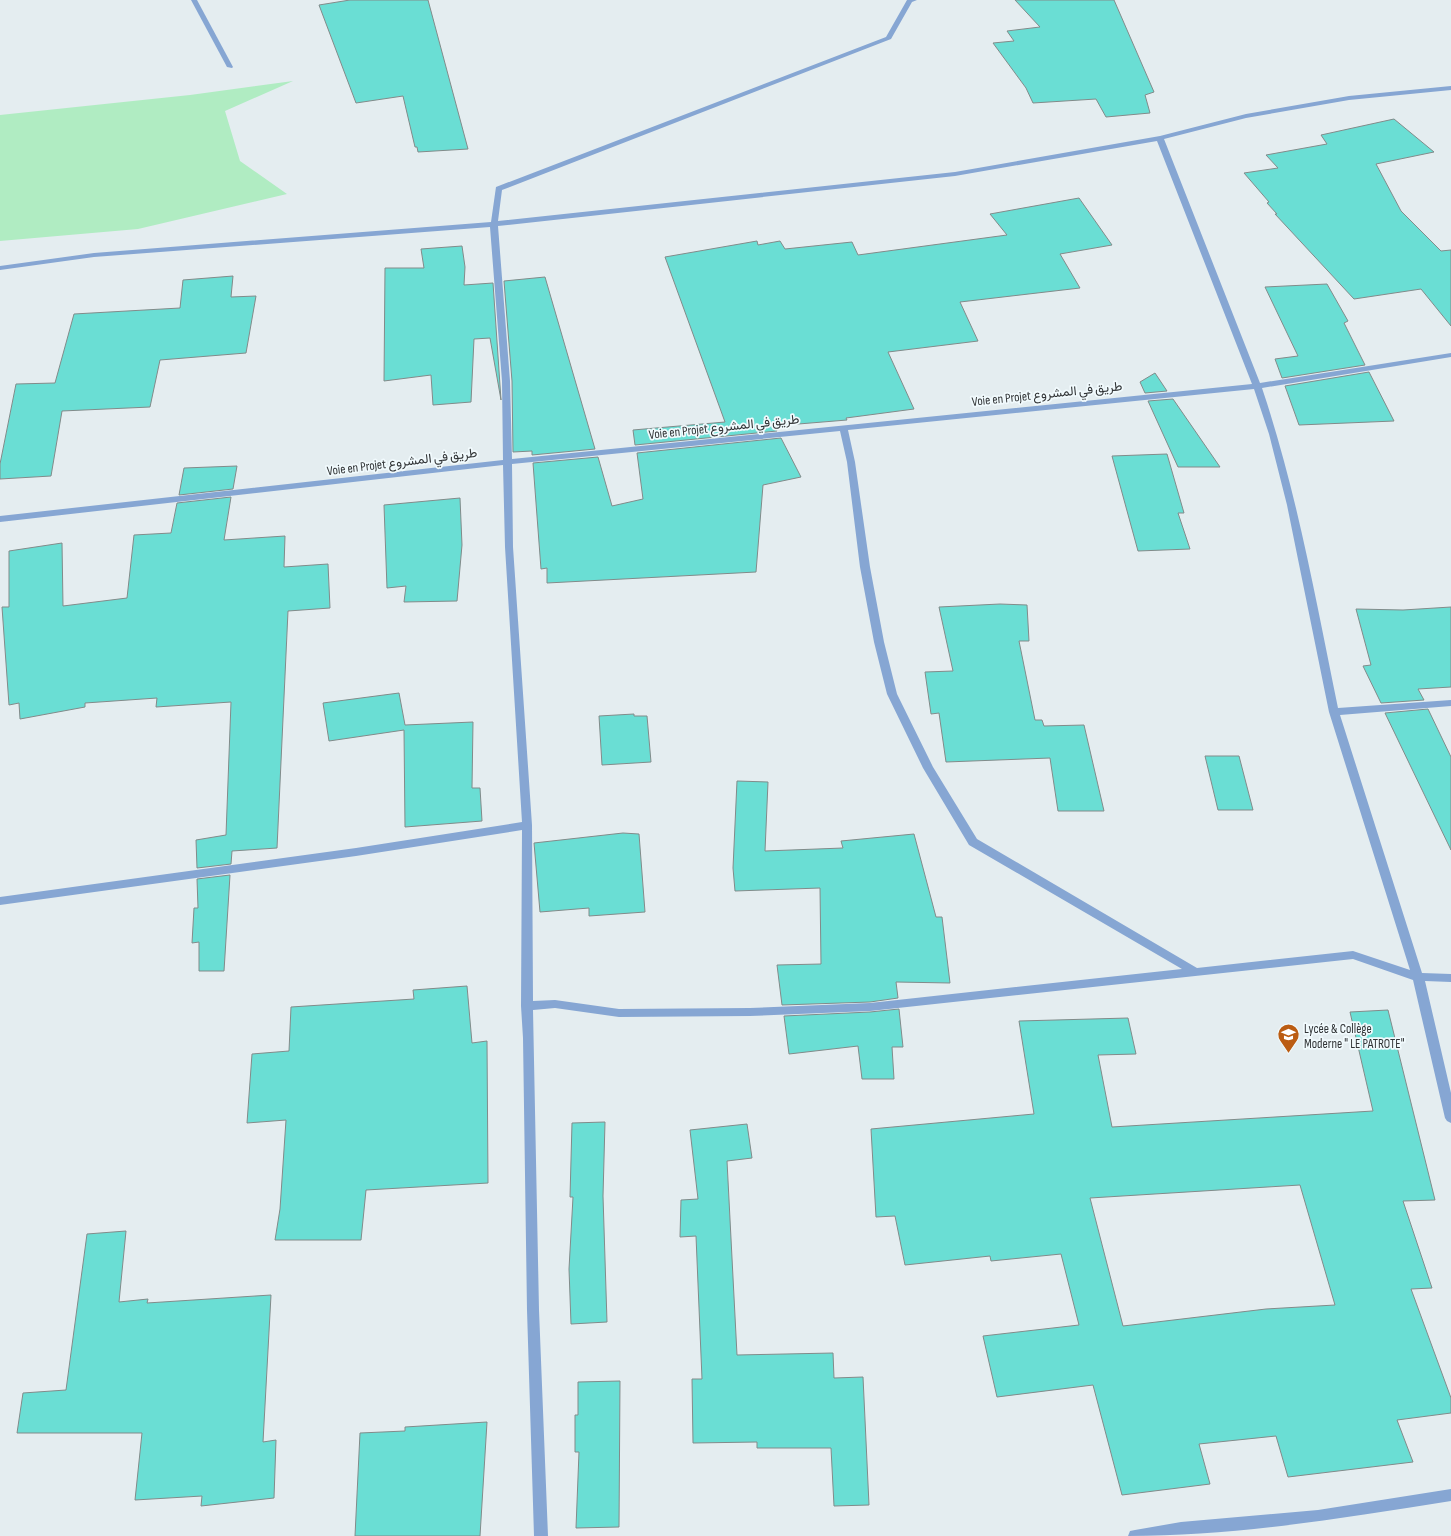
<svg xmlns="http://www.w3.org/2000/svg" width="1451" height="1536" viewBox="0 0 1451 1536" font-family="'Sofia Sans Condensed',Vazirmatn,sans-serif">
<rect width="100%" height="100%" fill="#e4edf0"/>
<path fill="#b0ecc2" d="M293,81L225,111L240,161L287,194L138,229L0,241V115L190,95Z"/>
<g fill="#6aded4" stroke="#828b8a" fill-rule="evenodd">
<path d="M350,0H428L468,149L418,152L417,147H415L403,96L356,103L319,5Z"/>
<path d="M1015,0H1114L1154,92L1145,95L1150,113L1106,117L1096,99L1033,103L1026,88L993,43L1014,41L1007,31L1040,27Z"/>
<path d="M1394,119L1434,152L1376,164L1401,211L1441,251L1451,250V326L1421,289L1354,299L1275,214H1277L1267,203L1269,202L1244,173L1278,168L1266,155L1327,144L1321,135Z"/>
<path d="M1079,198L1112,245L1060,254L1080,288L960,302L978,341L888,352L914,409L846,418L847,420L774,426L777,431L635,445L633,430L725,422L665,257L757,241L758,245L780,241L785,249L852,242L858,255L1007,235L990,214Z"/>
<path d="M462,246L465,267L464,285L493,283L501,400L490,338L474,339L471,402L433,405L431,375L384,381L385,268H424L421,249Z"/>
<path d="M233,276L231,297L256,296L246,353L160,360L150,407L62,411L51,476L0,479V464L16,384L55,383L74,314L180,308L183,280Z"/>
<path d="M545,277L595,449L532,455V451L513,452L512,381L504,281Z"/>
<path d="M1327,284L1348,321L1344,323L1365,365L1282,378L1275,359L1298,356L1265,287Z"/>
<path d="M1369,372L1394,421L1299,425L1285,386Z"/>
<path d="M1155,373L1167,391L1145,393L1140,382Z"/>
<path d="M1173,399L1220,467H1178L1148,401Z"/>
<path d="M781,438L801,477L763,485L756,572L547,583V568L541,569L533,463L598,457L612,506L643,499L637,453Z"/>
<path d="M1167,454L1184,513H1178L1190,549L1138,551L1112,456Z"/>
<path d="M237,466L233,489L179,495L184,468Z"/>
<path d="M231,497L224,540L285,536L284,567L328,564L330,608L288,611L277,848L232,851L231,864L197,868L196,840L226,835L231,702L156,707L157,698L85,703V707L20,719L19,703L9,705L2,607H9V551L62,543L63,606L127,598L134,535L171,533L177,503Z"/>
<path d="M460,498L462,545L457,601L404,602L406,586L387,588L384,505Z"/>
<path d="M1000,604L1027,605L1029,641H1019L1035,720H1042L1044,726L1084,725L1104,811H1058L1050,758L946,762L939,713L931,714L925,672L953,671L939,607Z"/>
<path d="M1451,607V687L1418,689L1424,700L1381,703L1363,666L1371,665L1356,609L1403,610Z"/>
<path d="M399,693L405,725L473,722L472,788H480L482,821L405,827L404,730L329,741L323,703Z"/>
<path d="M1428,709L1451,757V850L1385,713Z"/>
<path d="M634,714V716H647L651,762L602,765L599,716Z"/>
<path d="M1205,756H1239L1253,810H1218Z"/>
<path d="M737,781L768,782L765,851L843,848L841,841L914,834L936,917H942L950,983L896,982L898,998L870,1002L782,1005L777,965L821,964L820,888L735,891L733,868Z"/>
<path d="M623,833L639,834L645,912L589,916V908L540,912L534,843Z"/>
<path d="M230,875L224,971H199V942L192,943L194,908H198L197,879Z"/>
<path d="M467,986L472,1043L487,1041L488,1183L366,1190L361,1240H275L280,1209L286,1120L247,1123L252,1054L289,1051L291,1007L414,999L413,990Z"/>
<path d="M899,1009L903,1047H892L894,1079H862L858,1046L789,1054L784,1016L870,1012Z"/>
<path d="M1388,1010L1435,1200L1403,1201L1432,1288L1411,1289L1451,1398V1413L1397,1420L1413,1462L1288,1477L1276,1436L1199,1444L1210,1484L1122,1495L1093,1385L997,1397L983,1336L1079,1325L1061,1254L991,1261L990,1256L905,1265L895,1216L876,1217L871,1129L1034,1114L1019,1021L1128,1018L1136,1054L1098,1055L1112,1127L1373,1111L1350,1012ZM1300,1185L1335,1305L1266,1309L1123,1326L1090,1198Z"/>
<path d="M605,1122L603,1196L607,1322L571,1324L569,1269L573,1197H570L572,1123Z"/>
<path d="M747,1124L752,1158L727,1161L737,1355L833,1353L834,1378L863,1377L869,1505L834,1506L831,1448H757V1442L693,1443L692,1379H702L696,1236L680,1237L681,1200L698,1199L690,1130Z"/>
<path d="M126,1231L119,1302L148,1299L147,1303L271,1295L263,1442L276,1440L274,1498L201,1506L202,1496L135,1500L142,1433H17L23,1393L66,1390L87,1234Z"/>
<path d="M620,1381L619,1527L576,1528L579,1452H575V1415H578V1382Z"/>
<path d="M487,1422L480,1536H355L360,1433L405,1431V1427Z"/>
</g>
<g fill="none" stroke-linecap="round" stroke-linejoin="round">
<g fill="#86a6d3" fill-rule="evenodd">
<path d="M191,0H197L233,67L232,68L227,67Z"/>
<path d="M907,0H917L912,2L891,39L502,190L498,221L955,172L1160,136L1246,114L1349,96L1451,86V90L1349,100L1246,118L1164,139L1260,383L1451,353V357L1262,388C1297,492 1316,601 1338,708L1451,700V706L1340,715L1422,973L1451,974V982L1425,981L1451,1093V1123L1447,1121L1445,1118L1413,980L1353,959L870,1011L750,1016L619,1017L555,1008L533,1010L539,1310L548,1536H534L527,1310L523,1038L521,1006L522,830L356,856L0,905V897L356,848L522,822L505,547L503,465L0,522V516L503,460L502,381L490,227L94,257L0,270V266L94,253L491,222L496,187L886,37ZM1157,141L1252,384L512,459L510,381L498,226L955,176ZM1254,389L1269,434L1287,505L1329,712L1410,970L1353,951L1197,968L977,839L933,767L897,694L884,642L870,567L855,462L848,430ZM840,431L847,462L860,567L874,642L887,694L923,768L969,845L1182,969L870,1003L750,1008L619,1009L555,1000L533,1001L532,825L513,547L512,464Z"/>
<path d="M1451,1489V1501C1344,1518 1236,1536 1128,1536L1130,1531L1135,1530L1181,1522L1318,1510Z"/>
</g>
</g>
<defs>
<symbol id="school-pin" viewBox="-11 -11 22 30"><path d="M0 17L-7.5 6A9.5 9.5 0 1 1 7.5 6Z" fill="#bb5c12" stroke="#f1fafd"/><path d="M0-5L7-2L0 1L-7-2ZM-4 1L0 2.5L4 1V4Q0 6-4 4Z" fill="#fff"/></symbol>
</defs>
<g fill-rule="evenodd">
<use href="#school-pin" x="1276" y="1022" width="25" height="34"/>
</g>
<g text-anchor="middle" stroke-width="3.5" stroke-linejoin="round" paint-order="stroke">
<g font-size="13" fill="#313436" stroke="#f1fafd">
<text transform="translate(1047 393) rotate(-6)" y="5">Voie en Projet طريق في المشروع</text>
<text transform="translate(724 426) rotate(-6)" y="5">Voie en Projet طريق في المشروع</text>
<text transform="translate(402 461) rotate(-7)" y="5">Voie en Projet طريق في المشروع</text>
</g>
<g font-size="13" fill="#313436" stroke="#f1fafd" text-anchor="start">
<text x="1304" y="1033">Lycée &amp; Collège<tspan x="1304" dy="15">Moderne " LE PATROTE"</tspan></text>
</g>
</g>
</svg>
